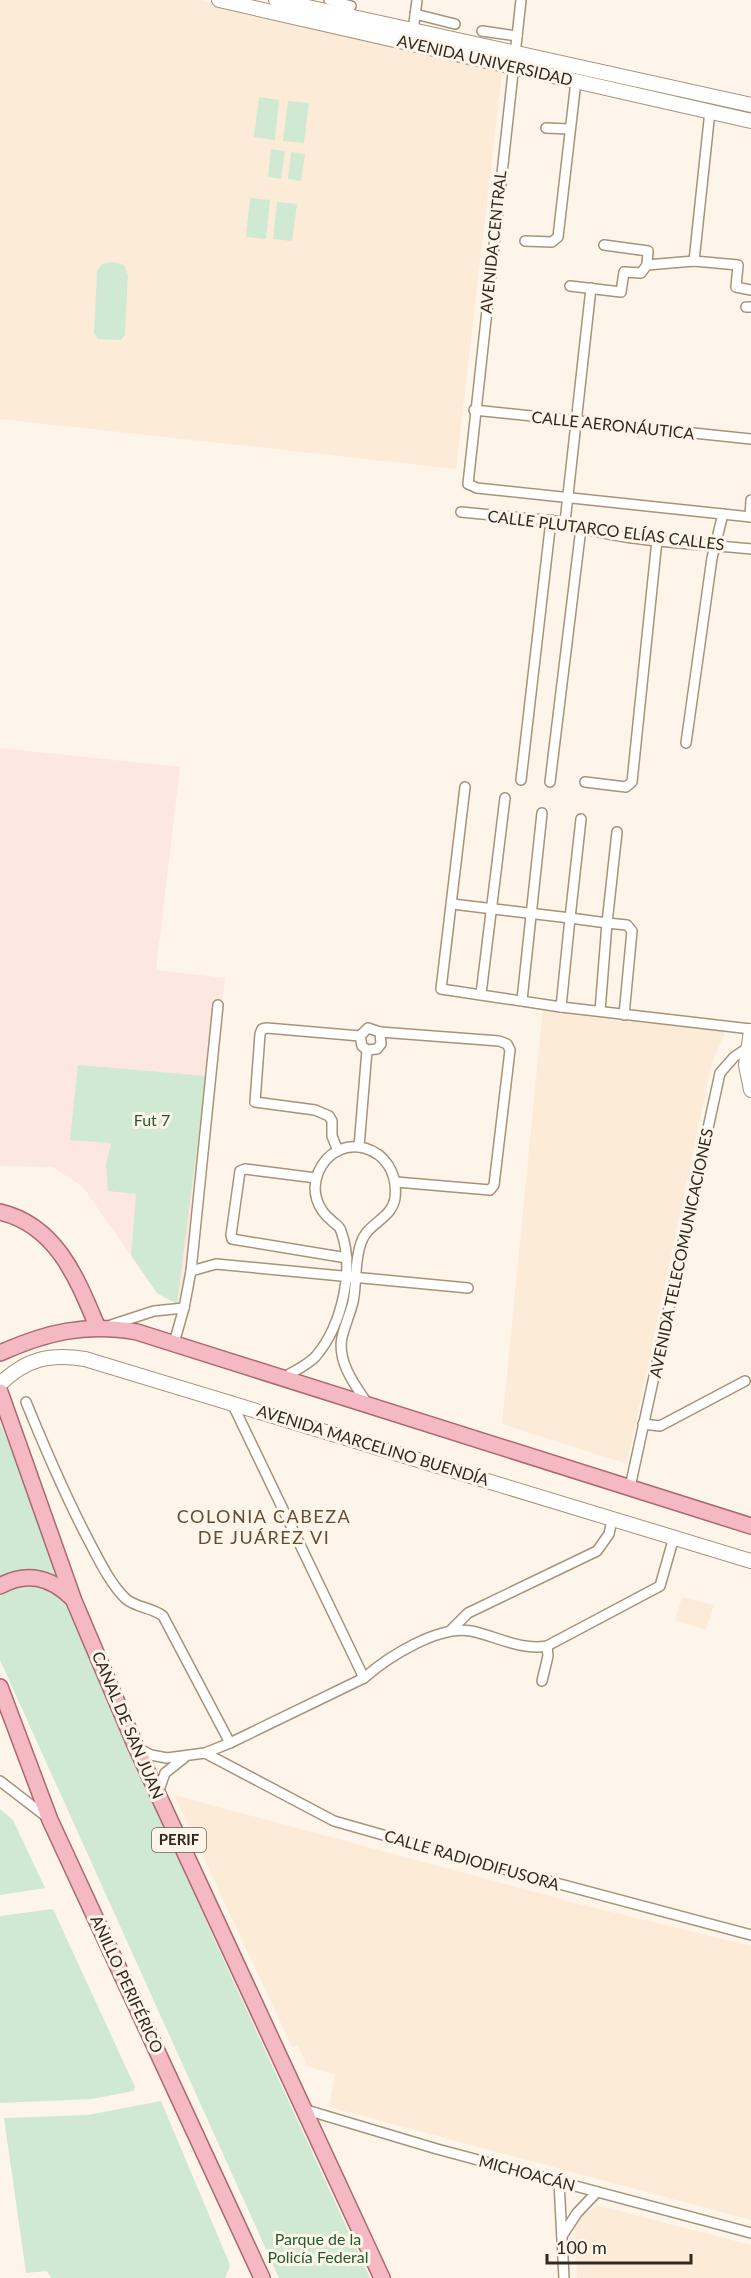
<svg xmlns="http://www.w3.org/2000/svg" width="751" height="2278" viewBox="0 0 751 2278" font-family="Lato,sans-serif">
<rect width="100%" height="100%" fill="#fef5ea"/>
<path fill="#fce7e1" d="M0,748L180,767L156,970L225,978L188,1306L177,1304L157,1293L83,1187L53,1167L0,1166Z"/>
<g fill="#fcecd7">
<path d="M0,0H199L503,66L456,469L0,419Z"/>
<path d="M543,1007L726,1030L712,1063L627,1464L502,1424Z"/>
<path d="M682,1597L714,1605L706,1630L675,1620Z"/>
<path d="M174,1795L583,1905L751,1946V2220L329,2107L335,2074L308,2067L298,2045L292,2047Z"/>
<path d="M597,2205L751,2245V2278H577L574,2221Z"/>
</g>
<g fill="#cfe9d2">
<path d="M259,97L279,100L275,140L254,137Z"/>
<path d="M288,101L309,103L304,143L283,141Z"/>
<path d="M271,149L285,151L281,179L268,177Z"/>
<path d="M291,152L305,154L301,181L288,179Z"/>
<path d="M250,198L270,200L266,239L246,237Z"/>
<path d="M277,202L297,204L292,241L273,239Z"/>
<path d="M113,262L124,265L128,275L125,335L121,340L98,339L94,333L97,272L102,264Z"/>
<path d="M78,1065L206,1076L177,1304L157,1293L131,1255L136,1194L108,1191L106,1165L111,1143L70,1140Z"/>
<path d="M0,1422L62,1580C37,1567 26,1567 0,1578Z"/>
<path d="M31,1583L61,1595L69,1612L219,1950L370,2278H279L0,1660V1596L14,1585Z"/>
<path d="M0,1809L13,1820L45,1888L0,1895Z"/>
<path d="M53,1909L135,2087L133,2091L92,2099L0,2103V1916Z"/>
<path d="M161,2101L228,2260L230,2266L225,2278H51L47,2271L26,2273L4,2118L88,2115Z"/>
</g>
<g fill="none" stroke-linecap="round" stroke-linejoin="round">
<defs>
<g id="street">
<path d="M329,0L351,6"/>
<path d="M521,0L468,484L477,488L751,517"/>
<path d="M415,14L455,24"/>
<path d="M413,31L417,0"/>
<path d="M482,31L517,36"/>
<path d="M546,128L569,129"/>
<path d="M525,241L552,242L558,237L576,81"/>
<path d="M604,245L648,251L647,265"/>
<path d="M694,261L710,111"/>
<path d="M570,286L621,292L624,272L641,273L647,265L694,261L738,265L736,287L751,290"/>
<path d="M746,307H751"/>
<path d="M474,410L751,439"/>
<path d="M461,512L565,522C613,542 698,543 751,549"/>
<path d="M750,517L751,500"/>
<path d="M565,522L591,288"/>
<path d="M686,743L712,558L723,514"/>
<path d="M521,780L551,520"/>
<path d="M550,782L581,528"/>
<path d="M585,782L626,787L632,782L657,540"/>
<path d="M465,787L441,989L561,1007L570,918L607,923L600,1011"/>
<path d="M617,832L607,923L627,925L632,931L624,1015"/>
<path d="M452,904L570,918L581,819"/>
<path d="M481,994L505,798"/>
<path d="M522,1000L542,813"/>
<path d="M561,1007L751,1029"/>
<path d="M380,1032L499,1041L507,1044L510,1050L494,1185L490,1190L396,1182"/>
<path d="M359,1147L367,1050L362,1046L360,1036L368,1028L380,1032L381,1044L377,1049L367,1050"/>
<path d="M338,1151L332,1136V1121L329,1116L315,1110L255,1102L260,1034L262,1029L267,1028L360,1036"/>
<path d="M316,1178L245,1169L240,1171L231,1235L232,1239L347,1258"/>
<path d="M191,1271L216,1264L468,1288"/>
<path d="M111,1325L154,1311L184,1308"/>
<path d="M174,1343L184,1308L191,1271L218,1005"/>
<path d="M282,1378C293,1372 308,1365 316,1356C342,1325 355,1269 341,1231C339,1225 336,1225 332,1221C317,1209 311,1191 318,1173C336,1128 401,1144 395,1198C392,1219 367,1223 361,1243C354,1262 357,1283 353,1302C350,1314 345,1325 342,1337C337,1361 354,1384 367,1403"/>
<path d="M231,1401L364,1678"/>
<path d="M26,1402C46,1451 66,1498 91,1545C100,1562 111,1585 126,1599C137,1608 151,1607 163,1616L230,1743"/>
<path d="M643,1424L660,1426L745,1381"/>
<path d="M630,1487L720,1073L734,1057L746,1049"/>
<path d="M450,1631L468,1613L597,1551L609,1534L612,1520"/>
<path d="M542,1681L548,1656L547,1646"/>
<path d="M136,1747L151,1755L167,1758L205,1753L230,1743L364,1678C388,1657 438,1625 471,1631C496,1636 521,1651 547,1646L660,1586L674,1537"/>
<path d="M205,1753L334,1821L492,1866L751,1935"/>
<path d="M0,1781L48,1818"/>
<path d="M158,1793L165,1773L184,1758"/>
<path d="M303,2109L437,2149L751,2233"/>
<path d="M559,2182L564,2278"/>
<path d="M562,2236L577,2213L597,2192"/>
</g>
<g id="secondary">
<path d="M219,0L751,121"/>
<path d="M276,0L751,105"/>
<path d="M751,1031L746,1065L751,1090"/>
<path d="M0,1384C26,1359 50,1353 85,1359L751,1561"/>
</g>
<g id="primary">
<path d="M0,1212C56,1225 77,1278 97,1326"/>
<path d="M0,1353C47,1332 85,1323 137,1332L751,1526"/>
<path d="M0,1392L74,1601L136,1747L382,2278"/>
<path d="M0,1586C27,1571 50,1577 72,1598"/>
<path d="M0,1687L50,1820L262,2278"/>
</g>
</defs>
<use href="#street" stroke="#a79379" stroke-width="12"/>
<use href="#secondary" stroke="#a79379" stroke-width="16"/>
<use href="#primary" stroke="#ab686f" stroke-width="18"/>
<use href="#street" stroke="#fff" stroke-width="9"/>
<use href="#secondary" stroke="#fff" stroke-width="14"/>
<use href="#primary" stroke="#f4b9c2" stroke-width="15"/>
</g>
<g text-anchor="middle" stroke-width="6" stroke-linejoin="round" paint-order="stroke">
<rect fill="#fef5ea" stroke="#6e665b" stroke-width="1.5" x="152" y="1828" width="54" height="24" rx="4.5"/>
<g font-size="15" font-weight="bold" fill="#31281e">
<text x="179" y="1845">PERIF</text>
</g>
<g font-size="16" fill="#31281e" stroke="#fef5ea">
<text transform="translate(485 60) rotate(13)" y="6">AVENIDA UNIVERSIDAD</text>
<text transform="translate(493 242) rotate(-84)" y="6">AVENIDA CENTRAL</text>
<text transform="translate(613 425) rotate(6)" y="6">CALLE AERONÁUTICA</text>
<text transform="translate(606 530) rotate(7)" y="6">CALLE PLUTARCO ELÍAS CALLES</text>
<text transform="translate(681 1253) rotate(-78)" y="6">AVENIDA TELECOMUNICACIONES</text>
<text transform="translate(373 1445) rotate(17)" y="6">AVENIDA MARCELINO BUENDÍA</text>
<text transform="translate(128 1725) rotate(67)" y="6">CANAL DE SAN JUAN</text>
<text transform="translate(472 1860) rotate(16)" y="6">CALLE RADIODIFUSORA</text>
<text transform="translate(127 1984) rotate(65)" y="6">ANILLO PERIFÉRICO</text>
<text transform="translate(527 2173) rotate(15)" y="6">MICHOACÁN</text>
</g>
<g font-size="16" fill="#215c2f" stroke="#fef5ea">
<text x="152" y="1126">Fut 7</text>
<text x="318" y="2245">Parque de la<tspan x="318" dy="18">Policía Federal</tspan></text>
</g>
<g font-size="18" letter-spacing="1.5" fill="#604e36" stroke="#fef5ea">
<text x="264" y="1523">COLONIA CABEZA<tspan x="264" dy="21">DE JUÁREZ VI</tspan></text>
</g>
</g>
<path d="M547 2254v9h144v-9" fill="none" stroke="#31281e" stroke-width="3"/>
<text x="556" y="2254" font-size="18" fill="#31281e" stroke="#fef5ea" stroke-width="4.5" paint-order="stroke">100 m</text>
</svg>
